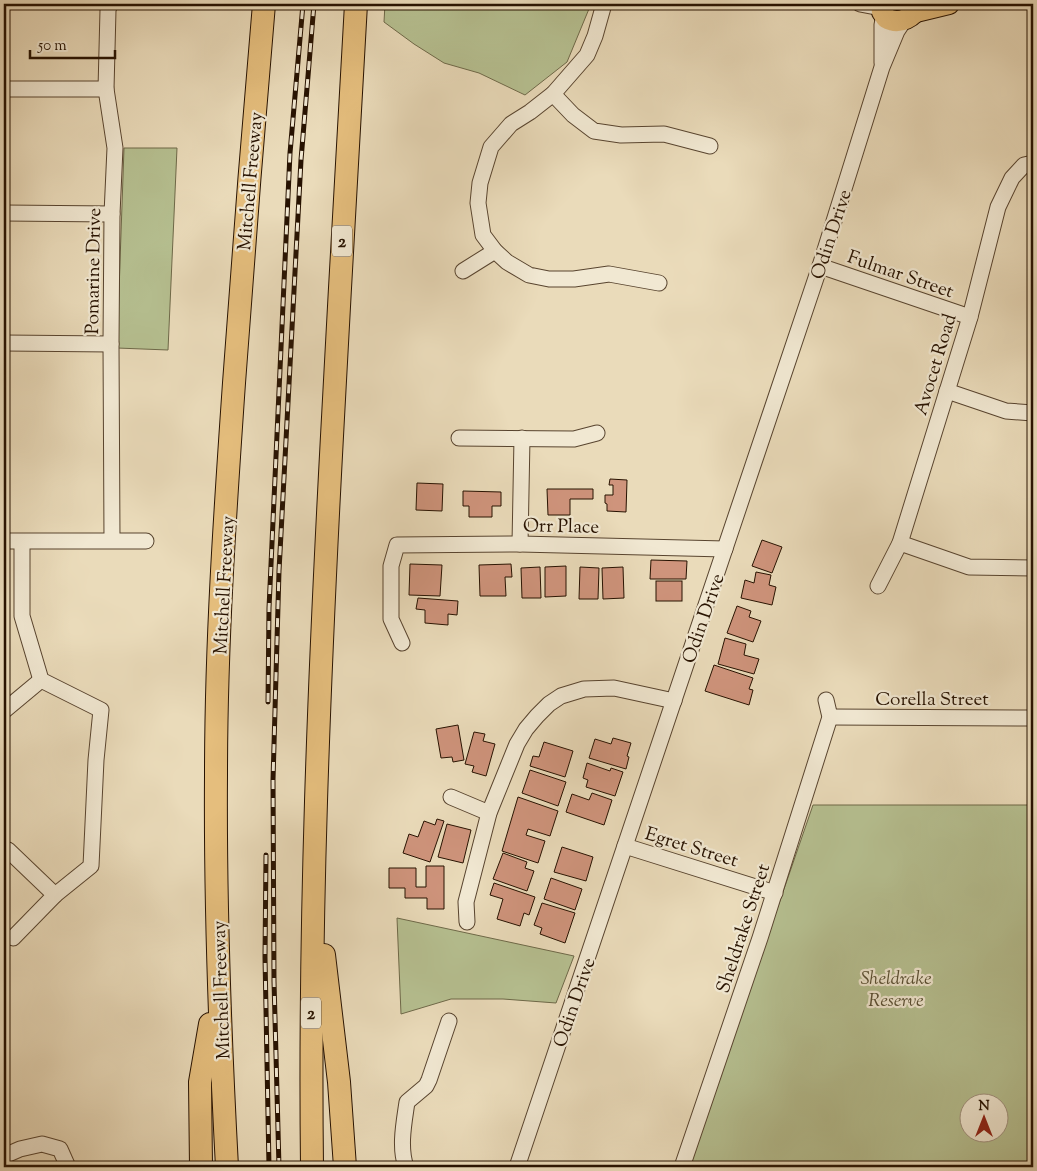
<svg xmlns="http://www.w3.org/2000/svg" width="1037" height="1171" viewBox="0 0 1037 1171" font-family="'Sorts Mill Goudy',serif">
<rect width="100%" height="100%" fill="#eadbba"/>
<filter id="stains"><feTurbulence type="fractalNoise" baseFrequency=".004" numOctaves="4"/><feColorMatrix values="0 0 0 0 .2 0 0 0 0 .09 0 0 0 0 .02 0 0 0 .5 -.17"/></filter>
<radialGradient id="worn" r=".72"><stop offset=".6" stop-color="#630" stop-opacity="0"/><stop offset="1" stop-color="#630" stop-opacity=".3"/></radialGradient>
<g fill="#b6c091" stroke="#6e6949" fill-rule="evenodd">
<path d="M385,4H591L567,62L525,95L479,73L444,63L414,44L384,22Z"/>
<path d="M124,148H177L168,350L117,348Z"/>
<path d="M813,805H1033V1167H688ZM970,1104H1000V1134H970Z"/>
<path d="M397,918L574,956L556,1003L503,999H451L401,1014Z"/>
</g>
<g fill="#cf947c" stroke="#271201">
<path d="M610,479L627,480L626,512L607,511V504L605,503V495H613V485H609Z"/>
<path d="M417,483L443,484L442,511L416,510Z"/>
<path d="M547,489H593V499H570V515H548Z"/>
<path d="M463,491L501,492V506H492V517H469V506H463Z"/>
<path d="M762,540L782,547L772,573L752,566Z"/>
<path d="M651,560L687,561L686,579H650Z"/>
<path d="M410,564L442,565L440,596L409,595Z"/>
<path d="M511,564L512,577H505L506,596H480L479,565Z"/>
<path d="M566,566V596L545,597V567Z"/>
<path d="M540,567L541,598H522L521,568Z"/>
<path d="M580,567L599,568L598,599H579Z"/>
<path d="M623,567L624,598L603,599L602,568Z"/>
<path d="M756,572L771,575L769,585L776,587L772,605L741,598L745,580L754,583Z"/>
<rect x="656" y="581" width="26" height="20"/>
<path d="M418,598L458,601L457,615L448,614V625L425,623V610L416,609Z"/>
<path d="M737,606L751,611L749,617L761,621L753,642L727,633Z"/>
<path d="M725,638L746,644L744,655L759,659L754,674L718,664Z"/>
<path d="M714,665L753,678L749,689L753,690L749,705L705,691Z"/>
<path d="M458,725L464,760L453,762L452,757L441,758L436,729Z"/>
<path d="M474,732L485,734L483,741L495,744L486,776L472,772L474,766L465,764Z"/>
<path d="M613,738L631,743L627,756L629,757L626,769L589,758L595,739L611,744Z"/>
<path d="M544,742L573,751L565,777L530,766L533,756L539,757Z"/>
<path d="M587,763L610,771L611,768L623,772L615,796L586,787L588,780L583,778Z"/>
<path d="M530,770L566,782L558,806L522,793Z"/>
<path d="M592,793L612,800L604,825L566,812L572,794L589,800Z"/>
<path d="M518,797L558,811L550,836L528,829L526,835L545,841L538,863L502,851Z"/>
<path d="M437,819L444,821L430,862L403,853L409,834L418,837L424,821L435,825Z"/>
<path d="M447,824L471,830L463,863L438,857Z"/>
<path d="M562,847L593,857L586,881L554,872Z"/>
<path d="M503,853L527,862L525,868L534,871L527,891L493,879Z"/>
<path d="M426,866H444V909H427V898H405V888H389V868H416V887H426Z"/>
<path d="M551,878L582,889L575,910L544,899Z"/>
<path d="M494,883L535,897L529,915L524,913L520,926L497,919L503,899L490,895Z"/>
<path d="M542,903L575,913L565,943L540,934L542,928L534,925Z"/>
</g>
<g fill="none" stroke-linecap="round" stroke-linejoin="round">
<defs>
<g id="minor">
<path d="M110,4L108,10L106,89L115,148L112,214L111,344L112,540"/>
<path d="M604,4L595,36L587,55L553,94L530,112L511,124L491,147L480,183L478,203L483,235L495,251L507,262L529,275L549,279H574L609,274L659,283"/>
<path d="M860,4L881,8"/>
<path d="M882,63V25L884,15"/>
<path d="M4,89H106"/>
<path d="M553,94L573,115L594,131L621,135L664,134L710,146"/>
<path d="M4,213L112,214"/>
<path d="M820,266L970,317"/>
<path d="M463,271L495,251"/>
<path d="M4,343L111,344"/>
<path d="M947,391L1006,411L1033,413"/>
<path d="M459,438L574,439L597,433"/>
<path d="M4,541H146"/>
<path d="M900,543L969,567L1033,568"/>
<path d="M520,544L522,438"/>
<path d="M878,586L900,543L970,317L998,207L1012,178L1024,165L1033,163"/>
<path d="M402,643L391,619V566L397,545L520,544L725,549"/>
<path d="M5,710L41,680"/>
<path d="M830,717L1033,718"/>
<path d="M451,797L489,813"/>
<path d="M625,846L775,893"/>
<path d="M8,850L55,895"/>
<path d="M467,922L466,902L489,813L517,744L526,729L537,716L549,704L561,696L584,689L614,688L674,701"/>
<path d="M13,938L55,895L91,866L96,760L101,710L41,680L22,616V542"/>
<path d="M4,1156L20,1149L42,1144L60,1149L68,1167"/>
<path d="M406,1167C399,1147 404,1123 407,1102L426,1086L429,1080L449,1021"/>
<path d="M517,1167L820,266L882,67L897,31L905,19"/>
<path d="M682,1167L760,938L830,717L826,700"/>
</g>
<g id="major">
<path d="M881,4L882,12L886,18C900,26 914,17 921,4"/>
<path d="M916,12L949,4"/>
</g>
<g id="highway">
<path d="M324,955L339,1082L345,1167"/>
<path d="M201,1167L200,1082L210,1024"/>
<path d="M227,1167C220,1037 215,906 216,775C216,644 225,513 234,383C243,257 253,130 264,4"/>
<path d="M312,1167C309,923 319,680 332,436C340,292 347,148 356,4"/>
</g>
</defs>
<use href="#minor" stroke="#58442f" stroke-width="17"/>
<use href="#major" stroke="#271201" stroke-width="22"/>
<use href="#highway" stroke="#271201" stroke-width="24"/>
<use href="#minor" stroke="#f1e8d2" stroke-width="15"/>
<use href="#major" stroke="#e5be7d" stroke-width="20"/>
<use href="#highway" stroke="#e5be7d" stroke-width="22"/>
<defs>
<g id="rail">
<path d="M268,702L269,608L290,153L303,4"/>
<path d="M266,855L265,957L269,1167"/>
<path d="M279,1167L274,981L273,780L279,571L301,160L314,4"/>
</g>
</defs>
<use href="#rail" stroke="#271201" stroke-width="5"/>
<use href="#rail" stroke="#f1e8d2" stroke-width="3" stroke-dasharray="9" stroke-linecap="butt"/>
</g>
<g text-anchor="middle" stroke-width="4.5" stroke-linejoin="round" paint-order="stroke">
<g fill="#f1e8d2" stroke="#645240" stroke-width="1">
<rect x="332" y="225.5" width="20" height="31" rx="4"/>
<rect x="301" y="997.5" width="20" height="31" rx="4"/>
</g>
<g font-size="18" font-weight="bold" fill="#271201">
<text x="342" y="247">2</text>
<text x="311" y="1019">2</text>
</g>
<g font-size="19" fill="#271201" stroke="#f1e8d2">
<text transform="translate(249 181) rotate(-85)" y="7">Mitchell Freeway</text>
<text transform="translate(830 234) rotate(-72)" y="7">Odin Drive</text>
<text transform="translate(92 271) rotate(-89)" y="7">Pomarine Drive</text>
<text transform="translate(901 273) rotate(19)" y="7">Fulmar Street</text>
<text transform="translate(934 364) rotate(-73)" y="7">Avocet Road</text>
<text transform="translate(561 525) rotate(1)" y="7">Orr Place</text>
<text transform="translate(223 585) rotate(-87)" y="7">Mitchell Freeway</text>
<text transform="translate(702 618) rotate(-71)" y="7">Odin Drive</text>
<text x="932" y="705">Corella Street</text>
<text transform="translate(692 846) rotate(17)" y="7">Egret Street</text>
<text transform="translate(742 928) rotate(-72)" y="7">Sheldrake Street</text>
<text transform="translate(220 990) rotate(-92)" y="7">Mitchell Freeway</text>
<text transform="translate(573 1002) rotate(-71)" y="7">Odin Drive</text>
</g>
<g font-size="19" font-style="italic" fill="#594f33" stroke="#f1e8d2">
<text x="896" y="984">Sheldrake<tspan x="896" dy="22">Reserve</tspan></text>
</g>
</g>
<rect width="1037" height="1171" fill="none" stroke="#eadbba" stroke-width="20"/>
<rect x="5" y="5" width="1027" height="1161" fill="none" stroke="#271201" stroke-width="2.5"/>
<rect x="10" y="10" width="1017" height="1151" fill="none" stroke="#271201"/>
<g transform="translate(984 1118)"><circle r="24" fill="#f1e8d2" stroke="#a0927e"/>
<path d="M0-4L9 19L0 12L-9 19Z" fill="#8f2418"/>
<text y="-8" font-size="14" font-weight="bold" text-anchor="middle" fill="#271201">N</text>
</g>
<path d="M30 50v8h85v-8" fill="none" stroke="#271201" stroke-width="2.5"/>
<text x="38" y="50" font-size="15" fill="#271201" stroke="#f1e8d2" stroke-width="4" paint-order="stroke">50 m</text>
<rect width="100%" height="100%" filter="url(#stains)"/>
<rect width="100%" height="100%" fill="url(#worn)"/>
</svg>
